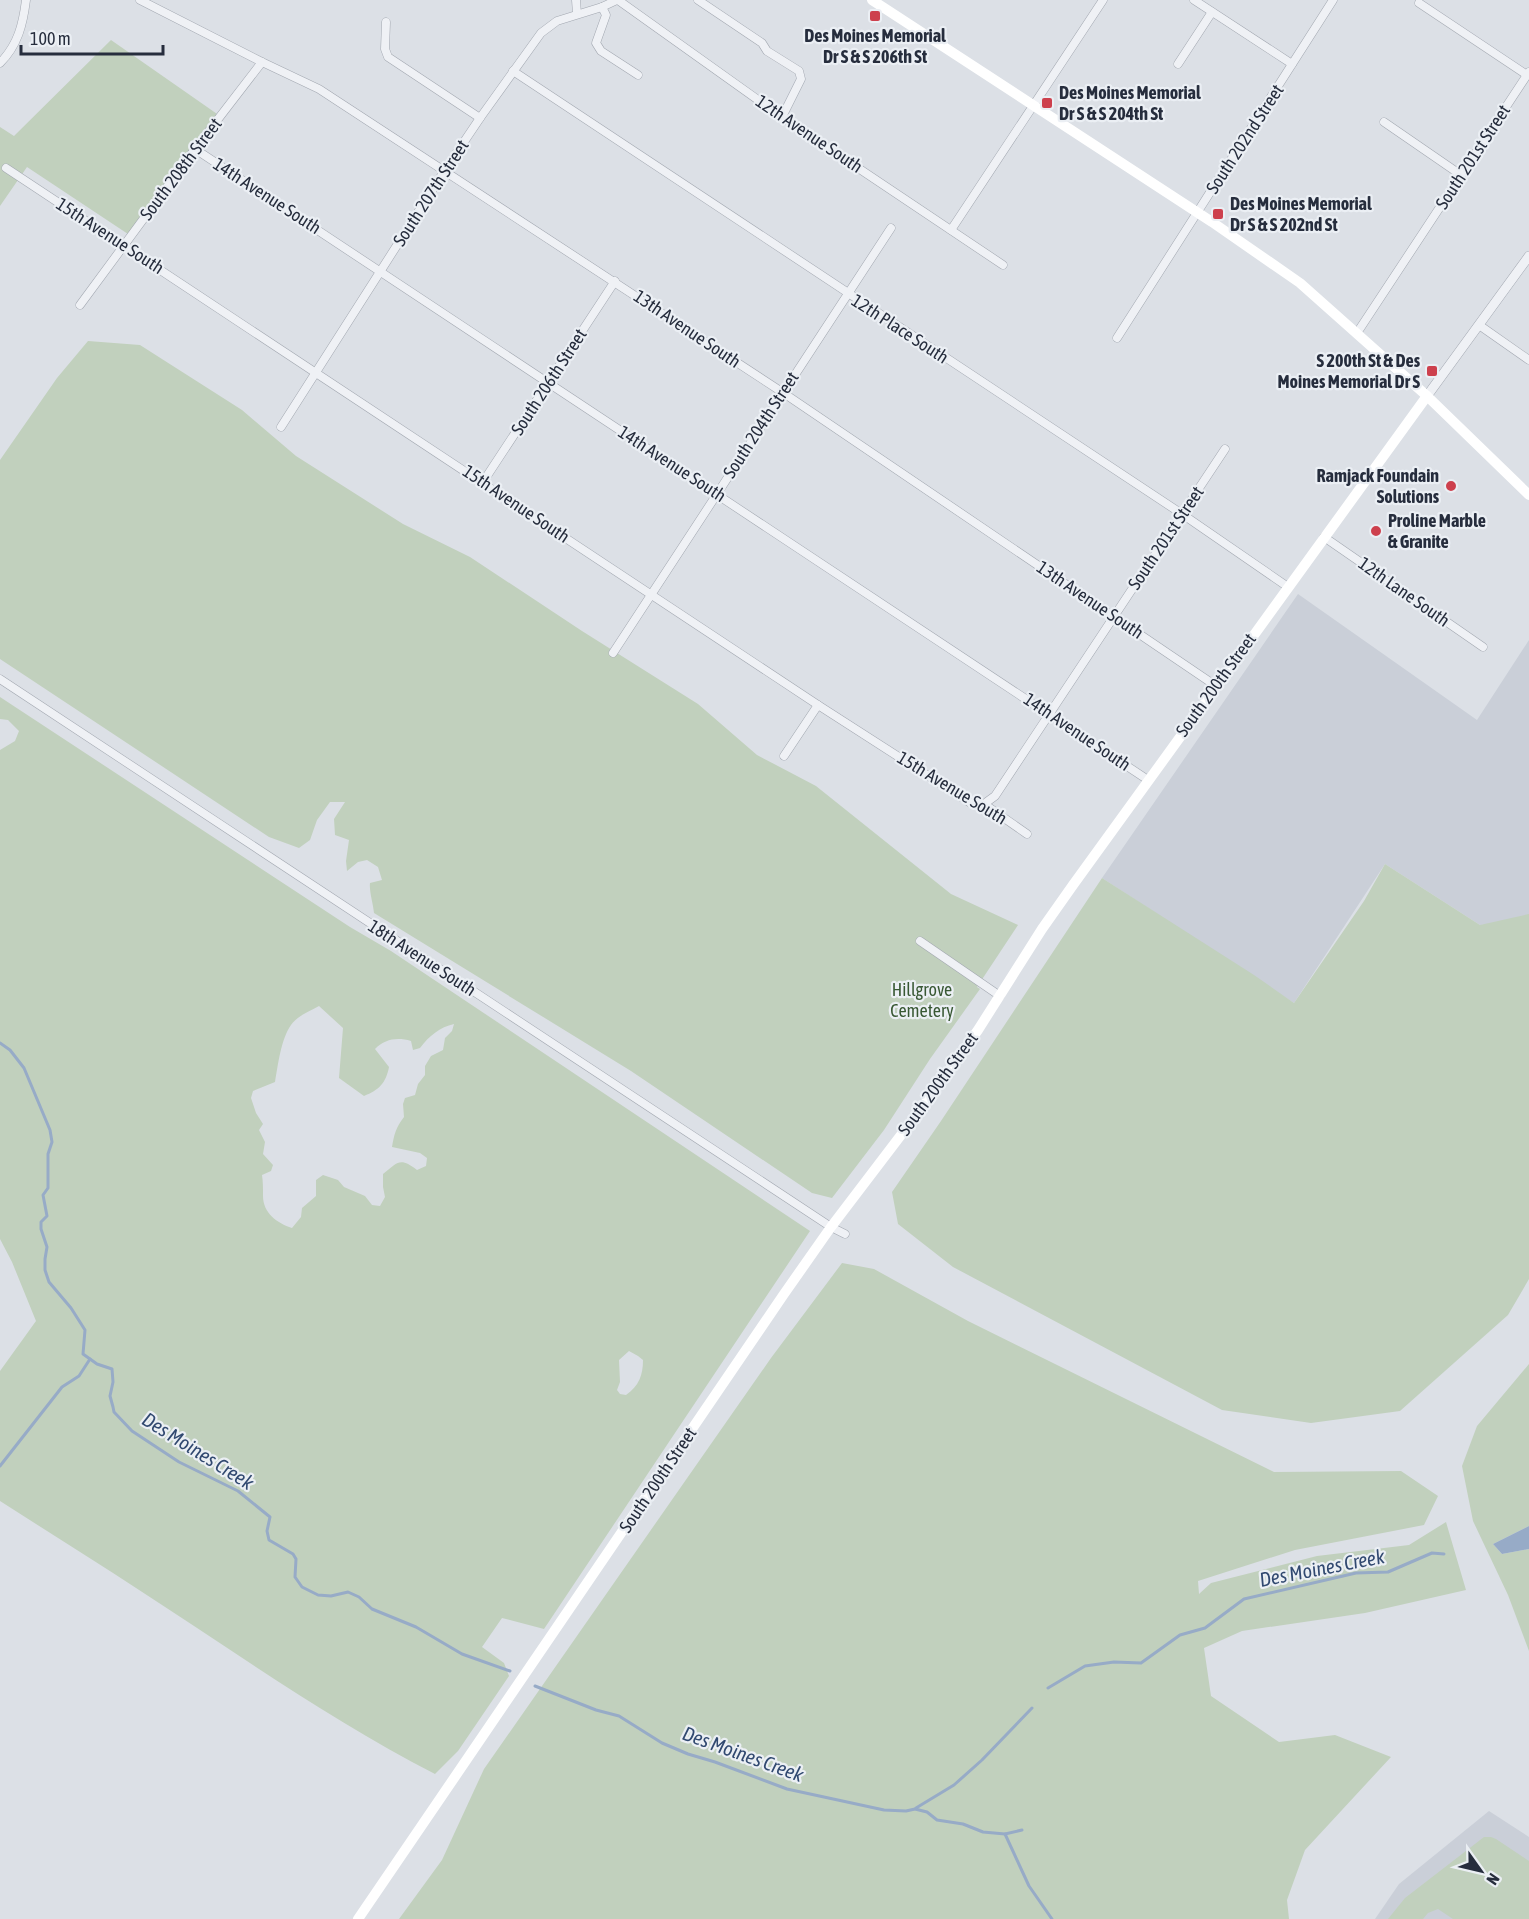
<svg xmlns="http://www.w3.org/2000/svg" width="1529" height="1919" viewBox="0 0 1529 1919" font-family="'Asap Condensed',sans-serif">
<rect width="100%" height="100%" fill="#dce0e6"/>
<g fill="#cacfd8">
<path d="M1298,594L1477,720L1529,640V922L1480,925L1385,864L1294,1003L1102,878Z"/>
<path d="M1489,1811L1529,1837V1919H1375L1399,1884Z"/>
</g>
<g fill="#c1d0bd" fill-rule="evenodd">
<path d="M111,40L220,116L131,236L27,167L0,206V127L14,136Z"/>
<path d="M88,341L140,345L242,410L296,456L403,524L470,557L582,631L698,704L757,755L816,786L951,894L1018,925L977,987L980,989L930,1059L884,1130L832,1198L812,1193L631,1071L374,913C373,903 369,891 370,883L382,880L378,867L367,860L358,862L347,871L346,861L349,840L335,835L334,819L345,802H330L317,820L310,840L299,848L269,837L0,659V460L57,378Z"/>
<path d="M0,697L350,927L391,951L810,1231L544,1629L502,1618L482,1647L504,1663L509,1676L458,1751L435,1774C350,1730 271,1677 191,1624C128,1582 64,1542 0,1501V1371L36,1321L12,1262L0,1239V750L15,741L19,731L8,720L0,719ZM319,1006L343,1028L339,1078L364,1096C379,1090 386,1083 389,1067L375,1049C385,1039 397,1037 411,1041L413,1050L420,1048C429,1036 440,1027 454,1024L452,1031L445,1038L443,1050L431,1056L425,1066V1075L418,1084L415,1095L405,1098L403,1104L404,1117C396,1127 394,1135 392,1147L420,1153L427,1158L426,1166L417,1170C400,1157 398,1162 383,1174V1187L385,1197L380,1206L372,1205L365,1196L344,1187L338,1180L323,1175L316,1180V1196L302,1208L301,1217L292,1228C277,1223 263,1213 263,1196C263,1188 263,1182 262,1175L271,1171L273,1165L263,1154L265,1142L259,1130L263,1124L256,1113L251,1098L253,1091L275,1082C278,1065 281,1039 291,1025C297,1016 310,1011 319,1006ZM629,1351L638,1356L643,1360C643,1375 639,1386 626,1395L620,1394L617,1390L620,1382L619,1360Z"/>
<path d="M1385,864L1480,925L1529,914V1279L1508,1315L1400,1411L1311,1423L1222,1410L953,1267L898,1224L892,1192L941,1121L1102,878L1254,975L1294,1003L1364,901Z"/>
<path d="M842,1263L874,1269L968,1321L1274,1472L1401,1471L1438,1496L1424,1525L1295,1550L1198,1581L1199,1594L1211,1583L1317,1556L1409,1545L1446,1522L1466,1590L1365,1613L1242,1631L1204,1648L1211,1696L1279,1742L1335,1735L1391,1757L1305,1850L1287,1900L1289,1919H399L442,1860L484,1769L771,1358Z"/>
<path d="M1529,1364V1526L1493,1544L1502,1554L1529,1549V1651L1508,1595L1473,1521L1462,1466L1477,1426Z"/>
<path d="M1484,1837H1491L1496,1839L1529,1861V1919H1453L1438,1909L1428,1913L1423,1919H1388L1405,1898Z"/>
</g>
<path fill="#97abc7" d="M1529,1526V1549L1502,1554L1493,1544Z"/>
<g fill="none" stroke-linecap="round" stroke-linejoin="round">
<g stroke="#97abc7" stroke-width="3">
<path d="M0,1043L10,1050L24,1068L50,1130L52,1142L48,1154V1188L43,1195L47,1216L41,1222V1229L47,1247L45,1259V1270L49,1282L71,1308L85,1330L83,1354L97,1364L112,1369L113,1382L110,1396L113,1407L114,1412L132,1431L179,1462L238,1491L270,1517L267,1531L269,1540L293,1554L296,1559L295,1577L302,1587L318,1595L331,1596L348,1592L359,1597L372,1609L416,1627L462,1654L510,1671"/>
<path d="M0,1466L62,1387L79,1376L90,1359"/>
<path d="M535,1686L596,1710L619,1716L662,1743L688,1754L715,1762L787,1789L884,1810L906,1811L915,1809L927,1812L937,1820L963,1824L983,1832L1005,1834L1022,1830"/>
<path d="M1048,1688L1085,1666L1114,1662L1141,1663L1180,1635L1205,1628L1244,1599L1356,1573L1388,1572L1432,1553L1444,1554"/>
<path d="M916,1808L954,1785L982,1760L1032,1708"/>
<path d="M1005,1834L1029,1886L1052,1919"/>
</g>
<defs>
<g id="minor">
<path d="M140,0L262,62L319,89L782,392L1216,686"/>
<path d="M576,0L577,14"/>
<path d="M618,0L782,117L1003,265"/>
<path d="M698,0L762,43L767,51L799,71L801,79L782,117"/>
<path d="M1194,0L1292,64"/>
<path d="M1419,3L1527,75"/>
<path d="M602,7L606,15L596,43L601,51L638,75"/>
<path d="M386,22L385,49L388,57L480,118"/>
<path d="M0,63C18,45 23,24 26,0"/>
<path d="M1178,64L1212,12"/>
<path d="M513,71L1182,514L1288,587"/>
<path d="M1384,122L1461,175"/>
<path d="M195,149L1148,780"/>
<path d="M6,168L818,705L972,804H984L1027,834"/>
<path d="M951,230L1103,0"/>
<path d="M80,305L195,149L262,62"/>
<path d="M1479,325L1529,360"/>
<path d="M1357,333L1529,72"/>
<path d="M1117,338L1333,0"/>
<path d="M281,427L445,170L480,118L541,33L557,21L602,7L617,0"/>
<path d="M483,482L615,281"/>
<path d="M1324,537L1483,647"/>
<path d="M613,653L891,228"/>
<path d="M0,679L831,1227L845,1234"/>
<path d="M784,756L818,705"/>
<path d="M984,804L995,796L1225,449"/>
<path d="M920,941L1000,996"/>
</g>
<path id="tertiary" d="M1427,396L1529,256"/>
</defs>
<use href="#minor" stroke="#a2a7b0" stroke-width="9"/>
<use href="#tertiary" stroke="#a2a7b0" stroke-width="10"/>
<use href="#minor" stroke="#eff1f5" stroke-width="8"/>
<use href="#tertiary" stroke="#eff1f5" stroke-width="9"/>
<g stroke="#fff" stroke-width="10">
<path d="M872,0L1212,222L1300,283L1427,396L1529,495"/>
<path d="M358,1919L784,1294L831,1227L933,1093L978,1030L1042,929L1073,885L1427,396"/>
</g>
</g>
<g fill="#cd404d" stroke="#ebeff4" stroke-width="2">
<rect x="869" y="10" width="12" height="12" rx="3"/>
<rect x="1041" y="97" width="12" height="12" rx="3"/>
<rect x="1212" y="208" width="12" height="12" rx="3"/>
<rect x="1426" y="365" width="12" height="12" rx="3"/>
<circle cx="1451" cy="486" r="6"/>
<circle cx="1376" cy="531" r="6"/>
</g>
<g text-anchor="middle" stroke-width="4.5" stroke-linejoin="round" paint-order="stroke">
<g font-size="18" font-weight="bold" fill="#262d3d" stroke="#ebeff4" text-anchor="start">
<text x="875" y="42" text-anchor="middle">Des Moines Memorial<tspan x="875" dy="21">Dr S &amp; S 206th St</tspan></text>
<text x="1059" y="99">Des Moines Memorial<tspan x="1059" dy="21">Dr S &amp; S 204th St</tspan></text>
<text x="1230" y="210">Des Moines Memorial<tspan x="1230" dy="21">Dr S &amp; S 202nd St</tspan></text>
<text x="1420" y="367" text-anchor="end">S 200th St &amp; Des<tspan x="1420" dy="21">Moines Memorial Dr S</tspan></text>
<text x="1439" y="482" text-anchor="end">Ramjack Foundain<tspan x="1439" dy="21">Solutions</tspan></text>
<text x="1388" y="527">Proline Marble<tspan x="1388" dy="21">&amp; Granite</tspan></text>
</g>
<g font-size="18" fill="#262d3d" stroke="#ebeff4">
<text transform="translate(809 134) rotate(34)" y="6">12th Avenue South</text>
<text transform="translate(1245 139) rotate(-57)" y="6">South 202nd Street</text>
<text transform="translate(1473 157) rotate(-57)" y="6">South 201st Street</text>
<text transform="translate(181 169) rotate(-53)" y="6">South 208th Street</text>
<text transform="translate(431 193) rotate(-57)" y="6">South 207th Street</text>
<text transform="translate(267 196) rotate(33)" y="6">14th Avenue South</text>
<text transform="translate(110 236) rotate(33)" y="6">15th Avenue South</text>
<text transform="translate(687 329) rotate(34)" y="6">13th Avenue South</text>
<text transform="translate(900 329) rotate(33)" y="6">12th Place South</text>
<text transform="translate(549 382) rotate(-57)" y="6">South 206th Street</text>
<text transform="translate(761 425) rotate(-57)" y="6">South 204th Street</text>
<text transform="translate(672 464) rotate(33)" y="6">14th Avenue South</text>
<text transform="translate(516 504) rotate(34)" y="6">15th Avenue South</text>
<text transform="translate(1166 538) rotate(-56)" y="6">South 201st Street</text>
<text transform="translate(1404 592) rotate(35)" y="6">12th Lane South</text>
<text transform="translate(1090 600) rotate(34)" y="6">13th Avenue South</text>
<text transform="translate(1216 685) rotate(-54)" y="6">South 200th Street</text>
<text transform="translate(1077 732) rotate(34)" y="6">14th Avenue South</text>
<text transform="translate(952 788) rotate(31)" y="6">15th Avenue South</text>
<text transform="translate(422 958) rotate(33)" y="6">18th Avenue South</text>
<text transform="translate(938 1084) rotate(-54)" y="6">South 200th Street</text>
<text transform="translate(658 1480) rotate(-56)" y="6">South 200th Street</text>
</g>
<g font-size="18" fill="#385833" stroke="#ebeff4">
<text x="922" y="996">Hillgrove<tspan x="922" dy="21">Cemetery</tspan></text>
</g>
<g font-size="20" font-style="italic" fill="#314970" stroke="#ebeff4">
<text transform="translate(198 1451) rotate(32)" y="7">Des Moines Creek</text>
<text transform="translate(1322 1568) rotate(-11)" y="7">Des Moines Creek</text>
<text transform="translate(743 1754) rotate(20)" y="7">Des Moines Creek</text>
</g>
</g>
<g transform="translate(1481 1871) rotate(124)" stroke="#ebeff4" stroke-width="4.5" paint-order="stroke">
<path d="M0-4.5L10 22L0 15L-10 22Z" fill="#262d3d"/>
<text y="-9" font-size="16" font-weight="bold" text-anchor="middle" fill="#262d3d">N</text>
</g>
<path d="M21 45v9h142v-9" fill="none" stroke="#262d3d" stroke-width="3"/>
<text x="30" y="45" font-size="18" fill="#262d3d" stroke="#ebeff4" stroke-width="4.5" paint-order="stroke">100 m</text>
</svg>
